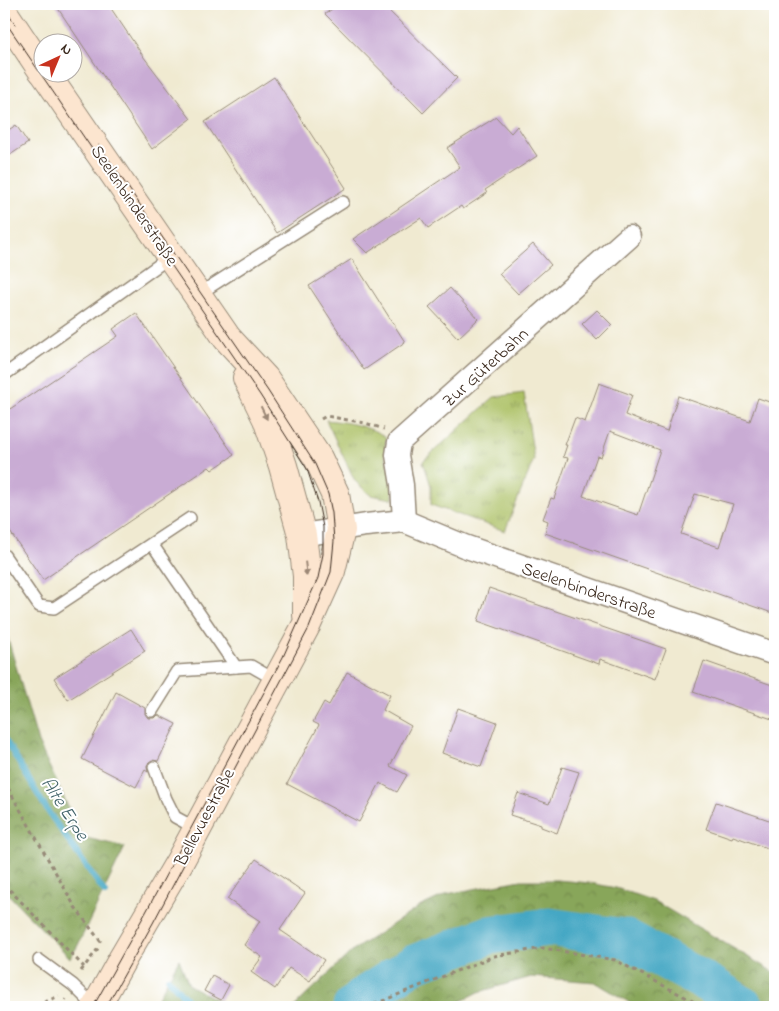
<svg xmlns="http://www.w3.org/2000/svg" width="779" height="1011" viewBox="0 0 779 1011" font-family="'Indie Flower',sans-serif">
<defs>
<pattern id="grass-tufts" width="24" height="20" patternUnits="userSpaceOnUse" patternTransform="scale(1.25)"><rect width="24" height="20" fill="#abc064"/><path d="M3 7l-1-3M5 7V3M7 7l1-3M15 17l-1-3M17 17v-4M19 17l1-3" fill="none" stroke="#8c9c52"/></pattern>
<pattern id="forest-crowns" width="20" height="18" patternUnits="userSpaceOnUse" patternTransform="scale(1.25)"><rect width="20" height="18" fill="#88a65a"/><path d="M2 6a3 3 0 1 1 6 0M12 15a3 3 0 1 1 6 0" fill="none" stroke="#70874a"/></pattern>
</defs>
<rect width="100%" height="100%" fill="#fff"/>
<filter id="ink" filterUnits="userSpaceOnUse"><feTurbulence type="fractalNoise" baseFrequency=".02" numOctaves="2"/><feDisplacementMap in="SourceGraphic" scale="10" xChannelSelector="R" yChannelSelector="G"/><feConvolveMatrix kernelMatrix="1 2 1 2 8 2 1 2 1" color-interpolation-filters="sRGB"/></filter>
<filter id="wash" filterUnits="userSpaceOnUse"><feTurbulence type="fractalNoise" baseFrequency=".0096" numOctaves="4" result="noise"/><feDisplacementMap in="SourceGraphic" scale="20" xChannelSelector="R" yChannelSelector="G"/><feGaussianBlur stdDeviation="1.12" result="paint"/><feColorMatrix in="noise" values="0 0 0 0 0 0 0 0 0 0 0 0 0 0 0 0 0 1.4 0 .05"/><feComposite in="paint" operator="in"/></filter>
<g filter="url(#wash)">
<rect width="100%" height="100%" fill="#f0ead1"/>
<g fill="url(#grass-tufts)" stroke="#737541">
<path d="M524,393L534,459L505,531L431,505V486L423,461L494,397Z"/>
<path d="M326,420C347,422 369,426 386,437L385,455L393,483V499L370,495L355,481Z"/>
</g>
<g fill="url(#forest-crowns)" stroke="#62683c">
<path d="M4,625L38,742L82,837L125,847L77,947L70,958L4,890Z"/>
<path d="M521,880H557L590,883L616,888L654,901L775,973V1007H637L595,982L531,977L479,992L449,1007H294L352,951L419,907L447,894Z"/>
<path d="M179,959L189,985L230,1007H163L155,1003Z"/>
</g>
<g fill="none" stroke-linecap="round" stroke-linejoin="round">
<g stroke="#45a7c4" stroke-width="6">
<path d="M4,738L49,813L105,893"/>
<path d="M168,978L187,1000L199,1007"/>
</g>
<path stroke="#45a7c4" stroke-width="39" d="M352,1007L362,997L414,964L489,935L549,927L624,938L713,986L745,1007"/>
</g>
<g id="blocks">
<g fill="#c9acd4" fill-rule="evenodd">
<path d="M55,4H108L143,56L191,119L152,149Z"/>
<path d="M339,4H382L457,78L423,113L325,14Z"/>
<path d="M274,77L346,188L277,233L205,122Z"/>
<path d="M496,117L511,133L517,126L537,156L485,190L487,193L463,209L461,206L428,228L421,218L367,253L353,239L460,167L447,148Z"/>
<path d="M16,125L28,143L4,159V133Z"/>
<path d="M533,244L551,265L518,294L499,274Z"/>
<path d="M352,259L405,342L364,370L309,286Z"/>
<path d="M450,288L478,319L458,338L429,307Z"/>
<path d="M597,310L612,325L597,340L582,324Z"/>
<path d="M136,313L234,455L212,470L209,467L43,580L4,523V413L118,336L113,329Z"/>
<path d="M599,383L632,395L625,415L667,431L678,396L750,421L758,398L775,404V614L545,533L548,521L543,519L551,498L554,499L568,458L563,457L567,445H565L575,418L585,422ZM610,431L660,450L638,515L583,496L597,456L601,457ZM695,494L733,504L719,547L681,534Z"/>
<path d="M489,588L666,649L655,679L600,659L599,664L478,621Z"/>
<path d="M131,629L145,651L68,700L54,678Z"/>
<path d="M704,661L775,686V720L693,692Z"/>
<path d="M347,672L390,695L383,710L411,726L390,766L407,775L397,792L380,783L359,822L287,784L319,725L313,722L324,702L329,705Z"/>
<path d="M116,692L145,708V714L148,718H155L158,715L176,724L158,761L152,760L149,762L147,766L148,772L145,770L136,787L82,759Z"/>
<path d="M458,708L497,722L481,767L442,753Z"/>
<path d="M562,767L579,772L557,833L541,827V825L510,815L518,793L549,804Z"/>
<path d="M716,802L775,822V851L733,836L732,838L706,829Z"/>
<path d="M256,859L305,893L280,930L324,960L310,981L289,968L275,989L251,972L262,957L244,945L260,921L227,899Z"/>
<path d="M212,976L229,985L221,1000L204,991Z"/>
</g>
</g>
</g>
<g filter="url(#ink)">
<use href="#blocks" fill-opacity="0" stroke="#968a78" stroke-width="1"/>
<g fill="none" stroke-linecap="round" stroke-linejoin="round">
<defs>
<g id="lane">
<path d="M197,295L343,202"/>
<path d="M4,375L170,257"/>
<path d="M152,544L236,667"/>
<path d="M4,555L39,606L54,608L190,518"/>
<path d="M152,711L177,671L251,666L277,681"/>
<path d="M154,767L166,799L175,817L197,829"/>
<path d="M39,960L73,985L95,1007"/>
</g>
<g id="street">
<path d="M404,521L402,485L397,455L399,442L629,237"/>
<path d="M302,535L366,525L404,521L464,546L775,654"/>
</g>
<g id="secondary">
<path d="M4,13L42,70"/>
<path d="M44,72L227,338L265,379L318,458L335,494L341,530L331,571L307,624L180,861L123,958L96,1007"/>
<path d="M247,378L267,419L283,466L302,535L307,576V615"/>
</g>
</defs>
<use href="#lane" stroke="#968a78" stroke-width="14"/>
<use href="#street" stroke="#968a78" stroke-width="25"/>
<use href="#secondary" stroke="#968a78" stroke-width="30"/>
<g stroke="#968a78" stroke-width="3" stroke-dasharray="4 4" stroke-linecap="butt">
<path d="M321,419L326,416L365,423L384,429"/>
<path d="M4,781L75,907L103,945"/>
<path d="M4,884L84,967"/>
<path d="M81,971L100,946"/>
<path d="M38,1007L42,1003L59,996"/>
<path d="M62,1007L66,999"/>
<path d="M367,1007L494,956L543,948L615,960L704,1007"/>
</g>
<use href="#lane" stroke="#fff" stroke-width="11"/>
<use href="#street" stroke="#fff" stroke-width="22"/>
<use href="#secondary" stroke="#fce5cf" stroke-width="28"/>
<g stroke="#3b2a1e" stroke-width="1">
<path d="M4,8L15,24"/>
<path d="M4,20L260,395L307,469L318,502L323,527V554L318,578L283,657L146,912L93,1007"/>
<path d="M99,145L268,391L315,464L328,494L332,513L334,541L331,572L309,628L153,923L106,1007"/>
</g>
</g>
<defs><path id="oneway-solid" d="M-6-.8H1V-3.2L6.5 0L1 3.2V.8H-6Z" transform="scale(1.25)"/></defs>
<g fill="#9c8876">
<use href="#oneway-solid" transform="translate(264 413) rotate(64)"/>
<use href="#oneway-solid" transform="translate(306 569) rotate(83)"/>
</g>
</g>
<g text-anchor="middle" stroke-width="4" stroke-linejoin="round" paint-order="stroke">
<g font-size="18" fill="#3b2a1e" stroke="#fff">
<text transform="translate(135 205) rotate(56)" y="6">Seelenbinderstraße</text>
<text transform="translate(485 367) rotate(-42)" y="6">Zur Güterbahn</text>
<text transform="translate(589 590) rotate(19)" y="6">Seelenbinderstraße</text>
<text transform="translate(204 817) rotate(-62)" y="6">Bellevuestraße</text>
</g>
<g font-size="19" font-style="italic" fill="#406269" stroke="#fff">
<text transform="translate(66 808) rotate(57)" y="7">Alte Erpe</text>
</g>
</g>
<rect width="779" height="1011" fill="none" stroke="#fff" stroke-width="20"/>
<g transform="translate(58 58) rotate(44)"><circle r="24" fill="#ffffff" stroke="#b1aaa5"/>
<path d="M0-4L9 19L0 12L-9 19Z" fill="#c8321e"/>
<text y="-8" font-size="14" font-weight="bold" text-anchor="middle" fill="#3b2a1e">N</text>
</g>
</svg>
